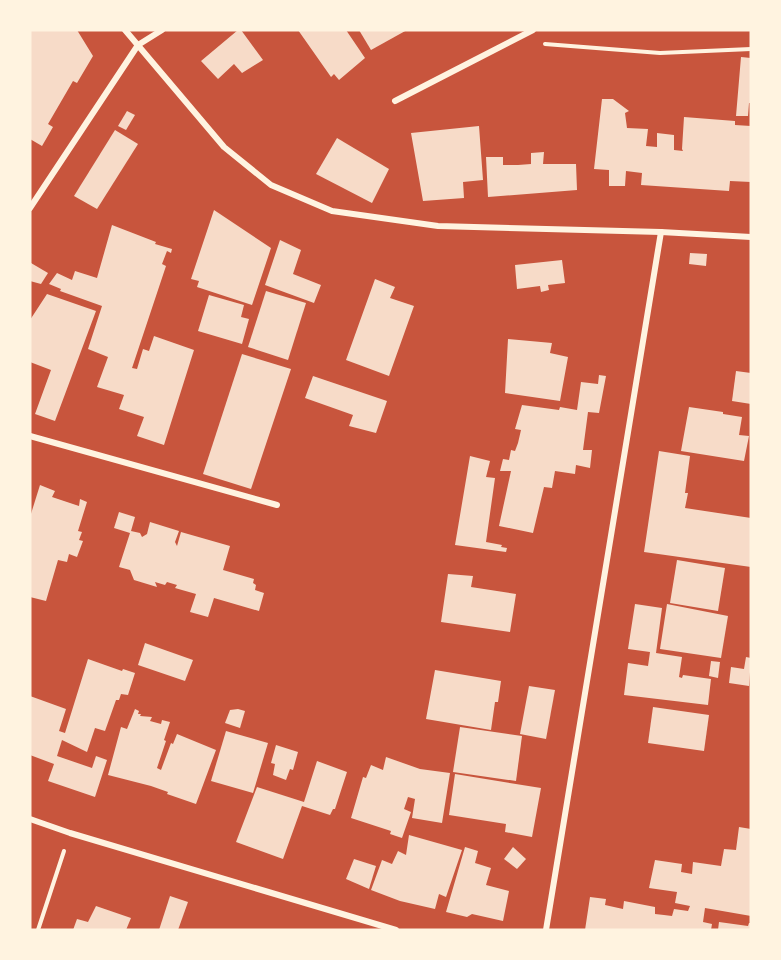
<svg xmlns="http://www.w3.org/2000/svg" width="781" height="960" viewBox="0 0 781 960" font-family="'IBM Plex Sans',sans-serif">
<rect width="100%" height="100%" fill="#c8553d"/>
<g fill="#f7dbc8">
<path d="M30,30H77L93,56L77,83L73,81L48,124L53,127L42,146L30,139Z"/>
<path d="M238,30H241L263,60L242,73L234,64L218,79L201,61Z"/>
<path d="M298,30H346L365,58L339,80L334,74L331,77Z"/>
<path d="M359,30H407L371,50Z"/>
<path d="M741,57L751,58V103H749L748,116H736Z"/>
<path d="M602,99H613L629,111L625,113L627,128L648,129L646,146L657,147V133L674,135V150L683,151L682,149L684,117L735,121V125L751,126V182L730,181L729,191L641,185L642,173L626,171L625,186H609V170L594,169Z"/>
<path d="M127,111L135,115L126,130L118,126Z"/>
<path d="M479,126L483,180L463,182L464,198L423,201L411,133Z"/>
<path d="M115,130L138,144L97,209L74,196Z"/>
<path d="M337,138L389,169L372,203L316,174Z"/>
<path d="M544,152L543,164H576L577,190L488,197L486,157H503V165H518L531,164V153Z"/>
<path d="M214,210L271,248L252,305L197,287L199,281L191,279Z"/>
<path d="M112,225L156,242L155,244L172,249L171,253L167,251L162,264L166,266L132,368L137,369L143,349L149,351L154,336L194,350L164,445L137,436L144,417L119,409L124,395L97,387L108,357L88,349L102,306L60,291L61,289L49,284L57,273L72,280L75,271L97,278Z"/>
<path d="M280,240L301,250L293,274L321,285L314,303L265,285Z"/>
<path d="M690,253L707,254L706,266L689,264Z"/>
<path d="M562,260L565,283L548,285L549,290L541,292L540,286L517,289L515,265Z"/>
<path d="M31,263L48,273L41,284L30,281Z"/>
<path d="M375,279L395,287L390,298L414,306L389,376L346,360Z"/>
<path d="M266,291L306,303L288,360L248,347Z"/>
<path d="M47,294L96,311L55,421L35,414L51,370L30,362V320Z"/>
<path d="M209,295L244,305L241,317L249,319L242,344L198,331Z"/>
<path d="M508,339L552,343L550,353L568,357L560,401L505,393Z"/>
<path d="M242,354L291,369L251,489L203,474Z"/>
<path d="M736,371L751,373V404L732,401Z"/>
<path d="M599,375L606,376L599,413L588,412L583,450H592L590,468L576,465L575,474L555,471L552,488L544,487L533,533L499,526L511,471H500L503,459L509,460L511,450L515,451L518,443L521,430L515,429L522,405L559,410L560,407L577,410L581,382L598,384Z"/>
<path d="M313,376L387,401L376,433L349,426L353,415L305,398Z"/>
<path d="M689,407L723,412V414L742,417L739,435L749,436L744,461L681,451Z"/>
<path d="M659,451L690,456L685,493H688L685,508L751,518V567L644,552Z"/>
<path d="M470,456L490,461L486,477L495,478L486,542L502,545L501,547L507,548L506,552L455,545Z"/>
<path d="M40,485L55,491L52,497L79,506L80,499L87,502L78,531L82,532L79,540L83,541L77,557L69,554L67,562L58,560L46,601L30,597V517Z"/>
<path d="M119,512L135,517L131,531L140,533L142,537L147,534L150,522L179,531L175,542L177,546L181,532L230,546L223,570L254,579L253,583L256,585L255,590L264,593L259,611L214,598L208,617L190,612L196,594L175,588L177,585L167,582L165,585L155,582L157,587L134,580L130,570L119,567L130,533L114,528Z"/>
<path d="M677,560L725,568L718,611L670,603Z"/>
<path d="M448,574L473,576L471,587L516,594L510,632L441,622Z"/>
<path d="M635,604L662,608L656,653L682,657L679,677L682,678L683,675L711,679L708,705L624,695L628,663L648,666L650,652L628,649Z"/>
<path d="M667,604L728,616L721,658L660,649Z"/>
<path d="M145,643L193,660L185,681L138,665Z"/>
<path d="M746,657L751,658L749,686L729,683L731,667L744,669Z"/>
<path d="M88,659L122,671L123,669L135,673L128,695L121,694L119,700H116L105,731L95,728L87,752L62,740L57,756L92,768L96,756L107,760L95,797L48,781L54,764L30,755V696L66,709L59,731L65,733Z"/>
<path d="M711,661L720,662L718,678L709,676Z"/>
<path d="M435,670L501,681L498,702H495L491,730L426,719Z"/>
<path d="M529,686L555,690L546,739L520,734Z"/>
<path d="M653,707L709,715L704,751L648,743Z"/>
<path d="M135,709L139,711L138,714H141L140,716L152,717L150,721L161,724L162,720L170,722L164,740L166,741L157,768L161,770L171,743L173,744L177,734L216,750L196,804L167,794L168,792L151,786L108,775L121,727L127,729Z"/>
<path d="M238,709L245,711L240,728L225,723L230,710Z"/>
<path d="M460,727L522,736L516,781L453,772Z"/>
<path d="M226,731L268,743L253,793L211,781Z"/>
<path d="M276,745L298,752L293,770L290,769L286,780L273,775L275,764L271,763Z"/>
<path d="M386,757L420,769L450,773L442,823L412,818L415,799L408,797L404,809L411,812L402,838L390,834L391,831L351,818L363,777L366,778L371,765L383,770Z"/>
<path d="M317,761L347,772L335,809H333L330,815L302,806L283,859L236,842L257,787L304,802Z"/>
<path d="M455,774L541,788L532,837L505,832L506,824L449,815Z"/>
<path d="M739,827L751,829V916L705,908L703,922L712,924L711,930H585L590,897L606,899L605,905L623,909L624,901L655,907V914L664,915L672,916L674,909L688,911L690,906L675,903L677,892L649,888L655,860L682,864L681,872L692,874L693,862L721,866L724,849L736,850Z"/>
<path d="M409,835L462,850L446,897L439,894L435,909L400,901L371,890L382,860L392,864L398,851L406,855Z"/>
<path d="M465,847L478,851L475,863L491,868L486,885L509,891L503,921L472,914L467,917L446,912Z"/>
<path d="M513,847L526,859L517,869L504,859Z"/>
<path d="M354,859L376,866L369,889L346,879Z"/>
<path d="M170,896L188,902L178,930H159Z"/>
<path d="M96,906L131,918L126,930H73L77,919L88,922Z"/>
<path d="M719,922L748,926L749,923H751V930H718Z"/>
</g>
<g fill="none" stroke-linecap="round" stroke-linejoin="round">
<g stroke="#fff3e0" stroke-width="4">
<path d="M545,44L660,53L751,49"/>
<path d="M38,930L64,851"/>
</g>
<g stroke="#fff3e0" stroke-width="6">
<path d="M125,30L224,147L271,185L332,211L438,226L661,232L751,237"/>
<path d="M395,101L533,30"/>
<path d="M30,208L138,45L162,30"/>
<path d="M30,436L277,505"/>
<path d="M30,819L70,833L396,930"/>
<path d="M546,930L661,232"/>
</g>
</g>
<rect width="781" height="960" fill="none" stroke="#fff3e0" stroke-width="63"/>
</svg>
